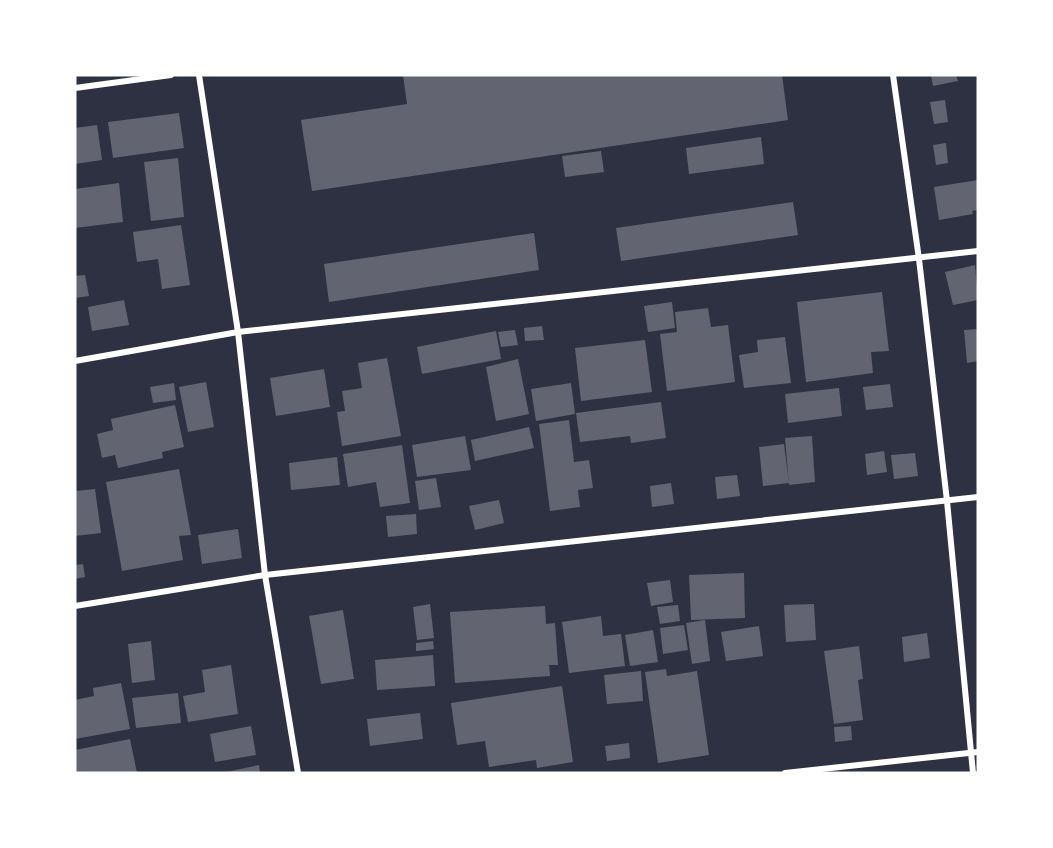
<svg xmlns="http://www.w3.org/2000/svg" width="1053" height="848" viewBox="0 0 1053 848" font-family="Barlow,sans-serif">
<rect width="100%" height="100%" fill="#2d3142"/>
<g fill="#626471">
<path d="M403,75H782L788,120L312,191L301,120L407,104Z"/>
<path d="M931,75H956L958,81L933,86Z"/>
<path d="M945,100L948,122L934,124L930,102Z"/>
<path d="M179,113L184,148L113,158L108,122Z"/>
<path d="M97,125L102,160L75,164V128Z"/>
<path d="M761,137L764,164L689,174L686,148Z"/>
<path d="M946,143L948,163L936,165L933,145Z"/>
<path d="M601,151L604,172L565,177L562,156Z"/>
<path d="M178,158L184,217L151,221L144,162Z"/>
<path d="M978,180V210L972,211L973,214L939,220L934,187Z"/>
<path d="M119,183L123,222L75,228V189Z"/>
<path d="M793,202L798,235L621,261L616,228Z"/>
<path d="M181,225L190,285L162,289L158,259L137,262L133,232Z"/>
<path d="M534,233L539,270L329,302L324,264Z"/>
<path d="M975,265L978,300L953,305L945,272Z"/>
<path d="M85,275L89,296L75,298V276Z"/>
<path d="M882,292L889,351L871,352L873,373L806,382L797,302Z"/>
<path d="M124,300L129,325L92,331L88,307Z"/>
<path d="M672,302L675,328L648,332L644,306Z"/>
<path d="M708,308L711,327L728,325L735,382L667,391L660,334L677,332L675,312Z"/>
<path d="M542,326L544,340L525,341L524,328Z"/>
<path d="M978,329V361L967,363L964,330Z"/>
<path d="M515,330L518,345L501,347L498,332Z"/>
<path d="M496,331L501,359L422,374L417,347Z"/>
<path d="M785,337L791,383L744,388L739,355L758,352L757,340Z"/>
<path d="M645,340L652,392L581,401L575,348Z"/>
<path d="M387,358L401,436L342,446L337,412L345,411L342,391L362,388L358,363Z"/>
<path d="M518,359L529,414L496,421L486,367Z"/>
<path d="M324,369L330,407L276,416L270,378Z"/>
<path d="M206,382L214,427L188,432L179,387Z"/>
<path d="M174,383L176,400L153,403L150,387Z"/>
<path d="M571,383L575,414L536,421L531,389Z"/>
<path d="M890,384L893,407L866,410L863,387Z"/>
<path d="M839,388L842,416L788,423L785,394Z"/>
<path d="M661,402L666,438L631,443L630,436L580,442L576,413Z"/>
<path d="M175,405L184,447L162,452L163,458L118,468L115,455L102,458L97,434L113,430L111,419Z"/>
<path d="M569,420L574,462L589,460L593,488L578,490L580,507L550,511L539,424Z"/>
<path d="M529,427L534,448L475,461L471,440Z"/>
<path d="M465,436L471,470L417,477L412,445Z"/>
<path d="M812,436L815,482L789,485L785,438Z"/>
<path d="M784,444L789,483L763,486L759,447Z"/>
<path d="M402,445L410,503L380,507L376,482L348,487L343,454Z"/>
<path d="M884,451L887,472L867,475L865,454Z"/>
<path d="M915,453L918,476L894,479L891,455Z"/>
<path d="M337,457L340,485L291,490L289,463Z"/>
<path d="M179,469L191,535L179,536L183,560L122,571L106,482Z"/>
<path d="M737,475L740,496L717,499L715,477Z"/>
<path d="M436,478L441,507L419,510L415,481Z"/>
<path d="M671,483L674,504L652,507L650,486Z"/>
<path d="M95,489L101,533L75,536V491Z"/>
<path d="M499,500L504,523L475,530L469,506Z"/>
<path d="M416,514L417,534L388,537L386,516Z"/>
<path d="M238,529L242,558L202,564L198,535Z"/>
<path d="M83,564L85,577L75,579V565Z"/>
<path d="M744,573L745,618L691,620L689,575Z"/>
<path d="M670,580L673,602L651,606L647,583Z"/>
<path d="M430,604L434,638L417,640L413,607Z"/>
<path d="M814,604L816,640L786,642L784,605Z"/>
<path d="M678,605L680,621L660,624L657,607Z"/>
<path d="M545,606L546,624L555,623L558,665H549L550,676L455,683L450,612Z"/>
<path d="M343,610L354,679L321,684L309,616Z"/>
<path d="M601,616L603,636L621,634L625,666L569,673L562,622Z"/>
<path d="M705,620L710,661L692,664L686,623Z"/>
<path d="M684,625L688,650L663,654L660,628Z"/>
<path d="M759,626L763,656L726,661L721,632Z"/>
<path d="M653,630L658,662L630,666L625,635Z"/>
<path d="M927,633L930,658L904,662L902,637Z"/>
<path d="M151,641L155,680L132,683L128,644Z"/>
<path d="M433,641L434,649L416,651V643Z"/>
<path d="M859,646L863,679L858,680L863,720L834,724L824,651Z"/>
<path d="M433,655L435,686L377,690L375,660Z"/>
<path d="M231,665L238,714L188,722L183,696L205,692L202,670Z"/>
<path d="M666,669L667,676L697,671L709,755L658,763L645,672Z"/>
<path d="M641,671L643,701L607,704L604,675Z"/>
<path d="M121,683L130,729L75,739V700L94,696L93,688Z"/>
<path d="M562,686L573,762L537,768L536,760L489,767L485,741L457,745L451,703Z"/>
<path d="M178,693L181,723L136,728L132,698Z"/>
<path d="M420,713L423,739L370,746L367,719Z"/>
<path d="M251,726L256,755L215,762L210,734Z"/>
<path d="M851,726L852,740L835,742L834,727Z"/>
<path d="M130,739L137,773H75V750Z"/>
<path d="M629,743L630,758L607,761L605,746Z"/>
<path d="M259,765L260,773H226V772Z"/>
</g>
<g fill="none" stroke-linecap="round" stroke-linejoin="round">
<g stroke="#fff" stroke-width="6">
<path d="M199,75L238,332L265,575L298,773"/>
<path d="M893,75L919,259L947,501L973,773"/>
<path d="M75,88L171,75"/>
<path d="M75,361L238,332L978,251"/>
<path d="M75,606L265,575L978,497"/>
<path d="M785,773L978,752"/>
</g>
</g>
<rect width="1053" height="848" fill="none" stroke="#ffffff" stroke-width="153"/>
</svg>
